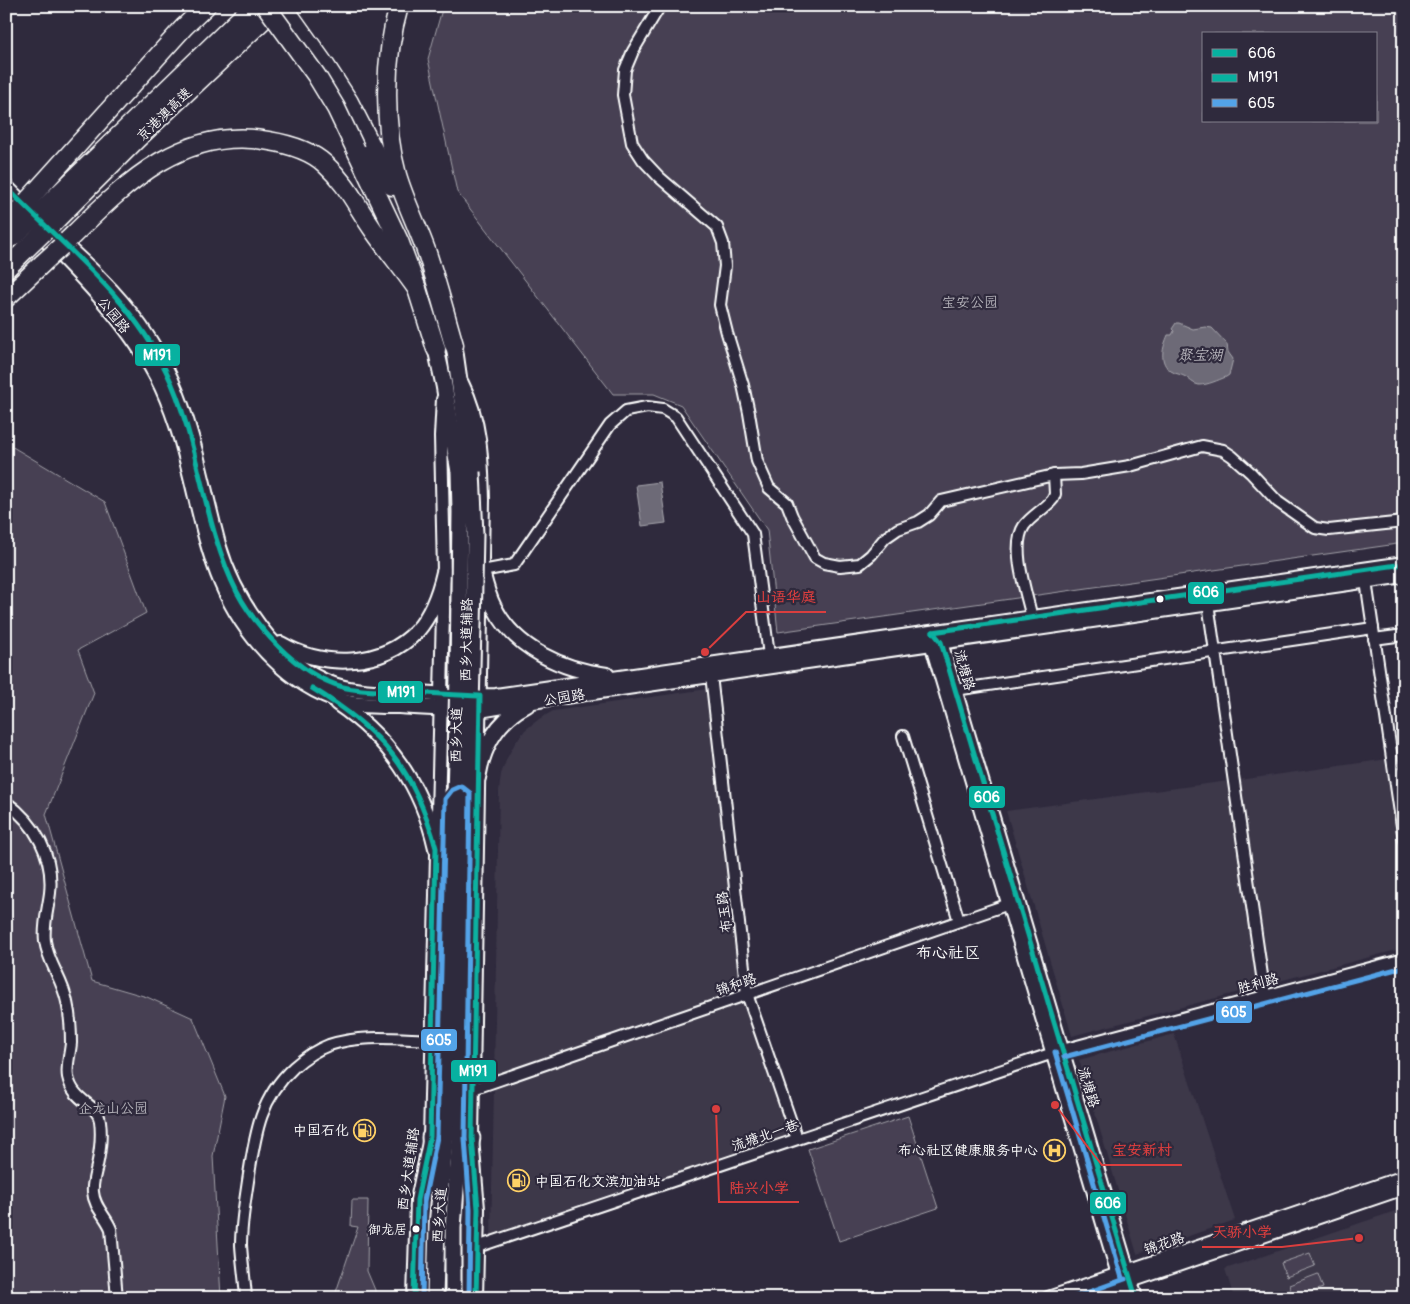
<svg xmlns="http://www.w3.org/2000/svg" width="1410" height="1304" viewBox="0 0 1410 1304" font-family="Pangolin,'LXGW WenKai TC',sans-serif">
<rect width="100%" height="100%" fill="#2f2a3d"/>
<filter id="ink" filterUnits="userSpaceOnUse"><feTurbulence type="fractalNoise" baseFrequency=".02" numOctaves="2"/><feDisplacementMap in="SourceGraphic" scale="10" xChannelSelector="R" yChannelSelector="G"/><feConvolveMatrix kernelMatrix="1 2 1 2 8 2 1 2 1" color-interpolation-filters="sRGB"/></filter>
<g filter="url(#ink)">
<g fill="#3c3749">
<path d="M707,689L742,991L494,1076L499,791L501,774L507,758L515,743L525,730L539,719L553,711Z"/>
<path d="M1388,759L1404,878V948L1268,984L1239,780Z"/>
<path d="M1228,781L1258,987L1072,1036L1006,811Z"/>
<path d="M744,1001L790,1136L491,1237L494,1087Z"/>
<path d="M1174,1034L1235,1220L1137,1254L1079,1060Z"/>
<path d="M1404,1208V1298H1234L1225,1269Z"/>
</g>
<g fill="#464152" stroke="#a2a0a8" fill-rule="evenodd">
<path d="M443,6H1404V543L778,632L767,530L681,405L654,394H613L457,192L428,59ZM1204,34H1376V121H1204Z"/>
<path d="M6,443L105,502L146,613L78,650L94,693L46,814L92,981L147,997L193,1018L225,1096L213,1156L221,1298H6Z"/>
<path d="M908,1116L938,1208L839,1241L808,1149Z"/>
<path d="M352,1200H368L367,1271L375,1290V1298H334L358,1227L351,1226Z"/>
<path d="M1310,1253L1315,1266L1286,1277L1281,1263Z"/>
<path d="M1318,1274L1323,1288L1293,1298L1289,1285Z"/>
</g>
<g fill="#6d6a77" stroke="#a7a6ad">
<path d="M1176,323H1179L1193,329L1205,327L1212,328L1227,344L1228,352L1233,359L1229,375L1226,377C1218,380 1208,385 1199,385C1193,384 1190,380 1186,377C1181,374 1175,374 1171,371C1158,362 1163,347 1168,335H1172L1174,331L1172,329Z"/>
<path d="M660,482L666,523L642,526L636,485Z"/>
</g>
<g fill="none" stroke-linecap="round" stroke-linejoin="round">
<defs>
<g id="minor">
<path d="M660,6L633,51L625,70L623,95L632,143L643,160L659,177L717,227L723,243L725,266L720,305L727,333L743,385L749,413L757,461L769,488L787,503L792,516L815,558L824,563L840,566L860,564L871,555L885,538L898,529L918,522L929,515L941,501L1054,475L1081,474L1130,466L1202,446L1223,450L1232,456L1251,473L1278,502L1315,528L1329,530L1404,522"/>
<path d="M482,571L514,565L610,425L626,411L647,407L663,409L676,417L753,534L770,663"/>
<path d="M1365,574L1404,840"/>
<path d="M1208,603L1265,996"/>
<path d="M1032,618C1027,595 1010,547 1024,526C1031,516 1045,509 1053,499L1055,494L1054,475"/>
<path d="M1374,639L1404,635"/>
<path d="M711,675L747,994L797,1139"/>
<path d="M955,690L1373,628"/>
<path d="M903,736L959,921"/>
<path d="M6,802C35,823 54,856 50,893C48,909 43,925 45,941C48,963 63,980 67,1002C70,1015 71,1029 71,1043C70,1055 66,1065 68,1077C73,1102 98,1104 100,1121C102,1136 100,1152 97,1166C95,1175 92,1184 93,1192C94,1207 106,1216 111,1229L117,1298"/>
<path d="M473,1089L1009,904"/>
<path d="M477,1247L1062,1050L1404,959"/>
<path d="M246,1298C245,1280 242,1262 241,1245C241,1223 245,1202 248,1181C255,1136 259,1099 294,1067C304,1058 316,1050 329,1045C362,1034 398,1039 431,1040"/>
</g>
<g id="tertiary">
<path d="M462,383C481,420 482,460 483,500L472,1138L478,1209L476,1298"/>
<path d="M935,634L941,642L1136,1298"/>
<path d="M933,635L931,643L1125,1298"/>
<path d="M414,1298L417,1200L430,1137L444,572L441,436L443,399"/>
<path d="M1048,1298L1404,1177"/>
<path d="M1081,1298L1404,1188"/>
</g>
<g id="secondary">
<path d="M6,187L23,204"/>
<path d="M6,200C61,255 129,317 162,387C207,484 192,587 280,665C301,684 326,698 353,704C368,706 384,706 399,706C426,708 453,709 480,710L551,698L1404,575"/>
<path d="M62,242C74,255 88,266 100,279C129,308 154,343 171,380C194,432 203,489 218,544C234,599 276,665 334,685C361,694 392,692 420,693C445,695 471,697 496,696L1404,564"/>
<path d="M482,571C485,583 488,596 494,607C515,649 563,670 607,675"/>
<path d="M281,644C323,668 382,668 417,631C432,614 439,594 444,572"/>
<path d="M337,703C390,739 422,786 436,848"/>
<path d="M478,778C483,747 497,720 527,705"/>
</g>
<g id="primary">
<path d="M454,345L472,472"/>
<path d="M436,349L444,385L459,472"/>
<path d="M430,1137L433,1184"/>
<path d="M466,1165L472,1138"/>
<path d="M435,1298L437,1225L447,1123"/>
<path d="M453,1298V1228L461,1124"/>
</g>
<g id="motorway">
<path d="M283,6L325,65L349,102L392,186"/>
<path d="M399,6C384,57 383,124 397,175C405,202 418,227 427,253C437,283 445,314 454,345"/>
<path d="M356,150L399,241L417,289L436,349"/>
<path d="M29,199L184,27L206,6"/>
<path d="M40,212L253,6"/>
<path d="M53,223L138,138L278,6"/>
<path d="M68,240C125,184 182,125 269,141C287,144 311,151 325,164C349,186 356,206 374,231C388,251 403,269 417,289"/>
<path d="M6,269L25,250"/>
<path d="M6,298L43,263"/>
</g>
</defs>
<use href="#minor" stroke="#fff" stroke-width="14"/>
<use href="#tertiary" stroke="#fff" stroke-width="16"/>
<use href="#secondary" stroke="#fff" stroke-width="18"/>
<use href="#primary" stroke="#fff" stroke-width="19"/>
<use href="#motorway" stroke="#fff" stroke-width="21"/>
<use href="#minor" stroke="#2f2a3d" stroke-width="10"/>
<use href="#tertiary" stroke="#2f2a3d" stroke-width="12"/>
<use href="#secondary" stroke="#2f2a3d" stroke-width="14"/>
<use href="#primary" stroke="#2f2a3d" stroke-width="15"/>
<use href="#motorway" stroke="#2f2a3d" stroke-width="18"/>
<defs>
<g id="primary-bridge">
<path d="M447,1123L458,676L460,512L459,472"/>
<path d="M461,1124L474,584L475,534L472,472"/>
</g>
<g id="motorway-bridge">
<path d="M266,6L316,75L336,108L356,150"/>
<path d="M6,224L29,199"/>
<path d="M13,237L40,212"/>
<path d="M25,250L53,223"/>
<path d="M43,263L68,240"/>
</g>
</defs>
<use href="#primary-bridge" stroke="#fff" stroke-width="19" stroke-linecap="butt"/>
<use href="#motorway-bridge" stroke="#fff" stroke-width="21" stroke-linecap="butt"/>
<use href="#primary-bridge" stroke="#2f2a3d" stroke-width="15"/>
<use href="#motorway-bridge" stroke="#2f2a3d" stroke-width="18"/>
<defs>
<g id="bus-1">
<path d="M933,632L941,642L1136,1298"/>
<path d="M933,632L1404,564"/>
</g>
<g id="bus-2">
<path d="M6,187C62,245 131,297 166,371C200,441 202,523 237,592C248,613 263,631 279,647C297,665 318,680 343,687C362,692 383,691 404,692C429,693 455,695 480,696L472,1138L478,1209L476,1298"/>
<path d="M312,688C382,731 414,768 436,848L430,1137L417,1200L414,1298"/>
</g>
<g id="bus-3">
<path d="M1055,1052L1122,1278"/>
<path d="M1064,1057L1404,967"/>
<path d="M422,1298L424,1201L437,1137L445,799L452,790L461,786L470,793L465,1138L470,1209L469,1298"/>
<path d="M1072,1298L1125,1279"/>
</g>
</defs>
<use href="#bus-1" stroke="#2f2a3d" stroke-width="9"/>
<use href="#bus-2" stroke="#2f2a3d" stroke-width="9"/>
<use href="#bus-3" stroke="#2f2a3d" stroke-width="9"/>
<use href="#bus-1" stroke="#07b1a0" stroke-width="5"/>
<use href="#bus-2" stroke="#07b1a0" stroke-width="5"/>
<use href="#bus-3" stroke="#53a3e8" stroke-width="5"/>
</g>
</g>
<defs>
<symbol id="fuel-ring" viewBox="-11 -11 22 22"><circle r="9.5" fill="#2f2a3d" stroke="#ffd166" stroke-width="1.5"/><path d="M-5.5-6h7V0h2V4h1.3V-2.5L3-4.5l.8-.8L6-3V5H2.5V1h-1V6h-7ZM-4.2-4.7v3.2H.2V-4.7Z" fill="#ffd166"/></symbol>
<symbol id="hospital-ring" viewBox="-11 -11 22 22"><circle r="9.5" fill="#2f2a3d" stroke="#ffd166" stroke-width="1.5"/><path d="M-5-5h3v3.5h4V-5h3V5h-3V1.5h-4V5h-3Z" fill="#ffd166"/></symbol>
</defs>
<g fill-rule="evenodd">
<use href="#fuel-ring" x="352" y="1118" width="25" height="25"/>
<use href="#hospital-ring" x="1042" y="1138" width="25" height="25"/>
<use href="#fuel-ring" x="506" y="1168" width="25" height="25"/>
</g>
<g fill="#fff" stroke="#2f2a3d" stroke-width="2">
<circle cx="1160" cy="599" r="4.5"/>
<circle cx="416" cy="1229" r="4.5"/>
</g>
<g text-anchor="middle" stroke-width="4.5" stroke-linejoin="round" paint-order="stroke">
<g font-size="13" fill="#fff" stroke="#2f2a3d" text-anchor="end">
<text x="407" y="1234">御龙居</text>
</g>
<g font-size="14" fill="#fff" stroke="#2f2a3d">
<text transform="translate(164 114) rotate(-44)" y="5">京港澳高速</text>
<text transform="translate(114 315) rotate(51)" y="5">公园路</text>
<text transform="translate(466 640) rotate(-89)" y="5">西乡大道辅路</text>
<text transform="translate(965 670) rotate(74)" y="5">流塘路</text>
<text transform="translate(564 697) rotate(-9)" y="5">公园路</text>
<text transform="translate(456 735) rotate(-89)" y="5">西乡大道</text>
<text transform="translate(724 912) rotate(-97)" y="5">布玉路</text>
<text transform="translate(1258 983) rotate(-15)" y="5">胜利路</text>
<text transform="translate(736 984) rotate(-19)" y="5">锦和路</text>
<text transform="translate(1089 1087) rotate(73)" y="5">流塘路</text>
<text transform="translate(765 1135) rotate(-19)" y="5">流塘北一巷</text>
<text transform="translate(408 1169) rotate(-82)" y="5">西乡大道辅路</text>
<text transform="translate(439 1215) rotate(-86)" y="5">西乡大道</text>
<text transform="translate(1164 1243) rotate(-19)" y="5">锦花路</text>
</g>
<g font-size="14" fill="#b5b3ba" stroke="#2f2a3d">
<text x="970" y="307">宝安公园</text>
<text x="113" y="1113">企龙山公园</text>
</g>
<g font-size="14" fill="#fff" stroke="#2f2a3d" text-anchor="end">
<text x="349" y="1135">中国石化</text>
<text x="1038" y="1155">布心社区健康服务中心</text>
<text x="535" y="1186" text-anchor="start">中国石化文滨加油站</text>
</g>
<g font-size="15" font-style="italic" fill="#b6b4bb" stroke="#2f2a3d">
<text x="1200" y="360">聚宝湖</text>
</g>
<g font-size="16" fill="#fff" stroke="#2f2a3d">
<text x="948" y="958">布心社区</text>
</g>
</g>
<path fill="none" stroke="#da3e3e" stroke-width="2" d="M705 652L746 612H826M1055 1105L1102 1165H1182M716 1109L719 1202H799M1359 1238L1282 1247H1202"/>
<g fill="#da3e3e" stroke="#2f2a3d" stroke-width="2">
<circle cx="705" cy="652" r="5"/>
<circle cx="1055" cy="1105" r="5"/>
<circle cx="716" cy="1109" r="5"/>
<circle cx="1359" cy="1238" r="5"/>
</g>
<g font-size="15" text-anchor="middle" font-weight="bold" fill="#da3e3e" stroke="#2f2a3d" stroke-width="4.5" stroke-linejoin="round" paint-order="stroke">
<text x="786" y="602">山语华庭</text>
<text x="1142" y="1155">宝安新村</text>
<text x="759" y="1193">陆兴小学</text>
<text x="1242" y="1237">天骄小学</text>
</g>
<g stroke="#2f2a3d" stroke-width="2">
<rect x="134" y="343" width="47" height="24" rx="5" fill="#07b1a0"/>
<rect x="1187" y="581" width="38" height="24" rx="5" fill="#07b1a0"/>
<rect x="377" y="680" width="47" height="24" rx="5" fill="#07b1a0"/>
<rect x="968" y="785" width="38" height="24" rx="5" fill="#07b1a0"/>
<rect x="1215" y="1000" width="38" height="24" rx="5" fill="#53a3e8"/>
<rect x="420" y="1028" width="38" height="24" rx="5" fill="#53a3e8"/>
<rect x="450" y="1059" width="47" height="24" rx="5" fill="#07b1a0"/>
<rect x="1089" y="1191" width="38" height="24" rx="5" fill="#07b1a0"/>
</g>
<g font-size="14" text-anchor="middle" font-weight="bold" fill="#fff">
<text x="157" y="360">M191</text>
<text x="1206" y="597">606</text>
<text x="401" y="697">M191</text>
<text x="987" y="802">606</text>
<text x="1234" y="1017">605</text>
<text x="439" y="1045">605</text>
<text x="473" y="1076">M191</text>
<text x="1108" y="1208">606</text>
</g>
<rect width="1410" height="1304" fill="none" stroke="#2f2a3d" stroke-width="25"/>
<rect x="12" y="12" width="1385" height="1279" fill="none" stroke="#fff" stroke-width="2" filter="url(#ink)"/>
<rect x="1202" y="32" width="175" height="90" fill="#2f2a3d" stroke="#827f8b"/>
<rect x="1212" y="49" width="25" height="8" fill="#07b1a0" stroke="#827f8b"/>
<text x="1248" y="58" font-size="15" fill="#ffffff">606</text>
<rect x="1212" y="74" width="25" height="8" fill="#07b1a0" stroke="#827f8b"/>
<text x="1248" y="82" font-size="15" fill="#ffffff">M191</text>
<rect x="1212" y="99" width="25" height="8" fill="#53a3e8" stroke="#827f8b"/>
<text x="1248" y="108" font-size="15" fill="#ffffff">605</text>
</svg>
